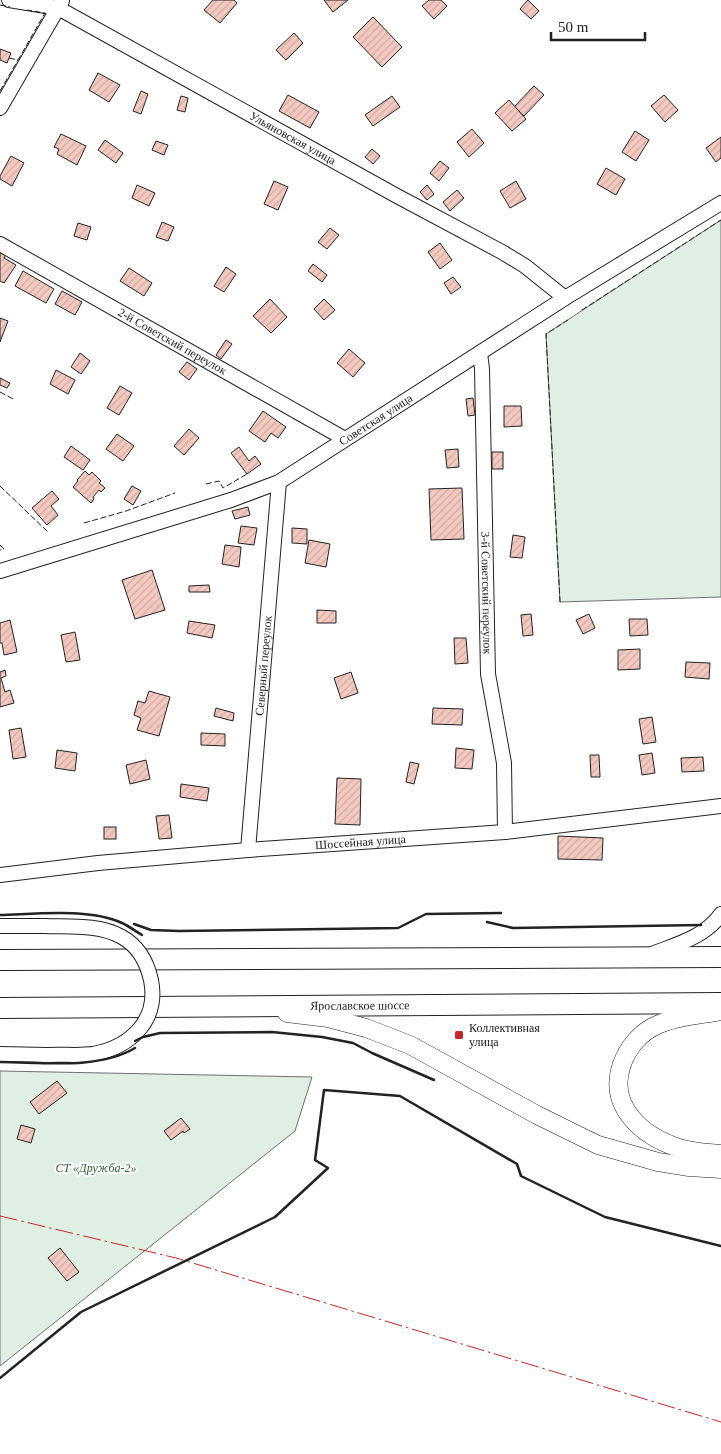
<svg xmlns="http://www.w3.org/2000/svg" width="721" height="1454" viewBox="0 0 721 1454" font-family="'Times New Roman',serif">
<defs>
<pattern id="building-hatch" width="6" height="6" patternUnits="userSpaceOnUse" patternTransform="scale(1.25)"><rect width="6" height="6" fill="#f3c9c0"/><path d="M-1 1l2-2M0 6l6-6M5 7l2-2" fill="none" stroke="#d0aca5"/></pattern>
</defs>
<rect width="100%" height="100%" fill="#fff"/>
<g fill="#e0efe3" stroke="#6f6f6f">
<path d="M721,220V597L560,602L546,334Z"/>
<path d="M0,1071L312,1077L295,1131L0,1366Z"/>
</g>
<g fill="url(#building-hatch)" stroke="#222">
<path d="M213,0H234L237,3L220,23L204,10Z"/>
<path d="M324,0H348L333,12Z"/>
<path d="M429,0H441L447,6L434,19L422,6Z"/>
<path d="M528,0L539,11L531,19L520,9Z"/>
<path d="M373,17L402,47L382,67L353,37Z"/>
<path d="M294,33L303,43L286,60L276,50Z"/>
<path d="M0,49L11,53L7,63L0,60Z"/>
<path d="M98,73L120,85L109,102L89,90Z"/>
<path d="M534,86L544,95L524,116L514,107Z"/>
<path d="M141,91L148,94L141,114L133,111Z"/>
<path d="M288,95L319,112L310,128L279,111Z"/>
<path d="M664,95L678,110L665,122L651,106Z"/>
<path d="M181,96L188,98L185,112L177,110Z"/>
<path d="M392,96L400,107L373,126L365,115Z"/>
<path d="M509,100L526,119L512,131L495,113Z"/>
<path d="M472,129L484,143L469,157L457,142Z"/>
<path d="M635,131L649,140L636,161L622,152Z"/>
<path d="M61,134L86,146L77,165L57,154L59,149L54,147Z"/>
<path d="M721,137V158L716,162L706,148Z"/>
<path d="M105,140L123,153L116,163L98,150Z"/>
<path d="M156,141L168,145L164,155L152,150Z"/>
<path d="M372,149L380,156L373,164L365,157Z"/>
<path d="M11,156L24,163L12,186L0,179V176Z"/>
<path d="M440,161L449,168L439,181L430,173Z"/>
<path d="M606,168L625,179L616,195L597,184Z"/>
<path d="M274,181L288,187L278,210L264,204Z"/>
<path d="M516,181L526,199L510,208L500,191Z"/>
<path d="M137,185L155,193L149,206L132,198Z"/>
<path d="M427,185L434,194L427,200L420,192Z"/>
<path d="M457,190L464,198L450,211L443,202Z"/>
<path d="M162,222L174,227L168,241L156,237Z"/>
<path d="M78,223L91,227L87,240L74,236Z"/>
<path d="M330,228L339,235L327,249L318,242Z"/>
<path d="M440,243L452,260L440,269L428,252Z"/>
<path d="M1,251L6,254L4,258L16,265L4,283L0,281V253Z"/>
<path d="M313,264L327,275L322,282L308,271Z"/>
<path d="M226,267L236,274L224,292L214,286Z"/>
<path d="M129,268L152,283L144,296L120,281Z"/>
<path d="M23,271L54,289L46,303L15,286Z"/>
<path d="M453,277L461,287L451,294L444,283Z"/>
<path d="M62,291L82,302L75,315L55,304Z"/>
<path d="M270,299L287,317L271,333L253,316Z"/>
<path d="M324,299L335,310L324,320L314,309Z"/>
<path d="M0,318L8,321L0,342Z"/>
<path d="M226,340L232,344L221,359L216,355Z"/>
<path d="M349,349L365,363L353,377L337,363Z"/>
<path d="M80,353L90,361L81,374L71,367Z"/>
<path d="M187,362L197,369L189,380L179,372Z"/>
<path d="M56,370L75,380L68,394L50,384Z"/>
<path d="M0,378L10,383L7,388L0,385Z"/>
<path d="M120,386L132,393L119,415L107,408Z"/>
<path d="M473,398L475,415L468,416L466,399Z"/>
<path d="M504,406H521L522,426L504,427Z"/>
<path d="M263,411L286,427L278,438L271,433L265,442L249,431Z"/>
<path d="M189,429L199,438L184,455L174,446Z"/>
<path d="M117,434L134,446L123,461L106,449Z"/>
<path d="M71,446L90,460L83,470L64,457Z"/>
<path d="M239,447L249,461L255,456L261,464L247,474L231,453Z"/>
<path d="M458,449L459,467L447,468L445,450Z"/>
<rect x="492" y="452" width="11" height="17"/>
<path d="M85,471L89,475L92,472L101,481L99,483L105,488L101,492L99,490L93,497L94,499L91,503L73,487L78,481L77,480Z"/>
<path d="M132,486L141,491L133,505L124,499Z"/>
<path d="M462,488L464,539L431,540L429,489Z"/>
<path d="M52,491L59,499L51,506L58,515L47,525L32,508Z"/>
<path d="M248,507L250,515L235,519L232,511Z"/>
<path d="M241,526L257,528L254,545L238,543Z"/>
<path d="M292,528L307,529V544L292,543Z"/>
<path d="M513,535L525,537L522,558L510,557Z"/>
<path d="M309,540L330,544L326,567L305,563Z"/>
<path d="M225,545L241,547L239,567L222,564Z"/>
<path d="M152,570L165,610L135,619L122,580Z"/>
<path d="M209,585L210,592H189V586Z"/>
<path d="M317,610L336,611V623H317Z"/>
<path d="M531,614L533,635L523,636L521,615Z"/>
<path d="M589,614L595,628L583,634L576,620Z"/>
<path d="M629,619H647L648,635L630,636Z"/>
<path d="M10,620L17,652L4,655L2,643H0V623Z"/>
<path d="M189,621L215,625L212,638L187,633Z"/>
<path d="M75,632L80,660L66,662L61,635Z"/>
<path d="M454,638H466L468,663L455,664Z"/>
<path d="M640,649V669L618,670V650Z"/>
<path d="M686,662L710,663L709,679L685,677Z"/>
<path d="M5,670L6,676L1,678L5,692L10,690L14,703L0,707V672Z"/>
<path d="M351,672L358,693L341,699L334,678Z"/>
<path d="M149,691L170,697L159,736L137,730L141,718L134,715L138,701L145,703Z"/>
<path d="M216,708L234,713L233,721L214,716Z"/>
<path d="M433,708L463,709L462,725L432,724Z"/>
<path d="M652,717L656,742L643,744L639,719Z"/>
<path d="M21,728L26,757L13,759L9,730Z"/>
<path d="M201,733L225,734V746L201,745Z"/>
<path d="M456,748L474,750L472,769L455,768Z"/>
<path d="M57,750L77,753L75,771L55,768Z"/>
<path d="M652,753L655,773L642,775L639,755Z"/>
<path d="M590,755H599L600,777H591Z"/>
<path d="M703,757L704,771L682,772L681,758Z"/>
<path d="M146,760L150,779L130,784L126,765Z"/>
<path d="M410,762L419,764L414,784L406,782Z"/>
<path d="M337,778L361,779L360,825L335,824Z"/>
<path d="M181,784L209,788L207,801L180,797Z"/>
<path d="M169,815L172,838L159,839L156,816Z"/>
<rect x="104" y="827" width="12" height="12"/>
<path d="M558,836L603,838L602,860L558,859Z"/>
<path d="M57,1081L67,1093L39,1114L30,1102Z"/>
<path d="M181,1118L190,1129L184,1133L183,1131L171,1140L164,1131Z"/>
<path d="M21,1125L35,1129L31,1143L17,1139Z"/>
<path d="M60,1248L79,1272L67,1281L48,1258Z"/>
</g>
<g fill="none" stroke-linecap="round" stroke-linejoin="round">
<defs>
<g id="minor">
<path id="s1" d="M9,0L58,8L397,196L502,252L525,266L565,298"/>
<path d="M0,108L62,1"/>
<path id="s2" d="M0,244L345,439"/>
<path id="s3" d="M480,353L482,369L488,674L504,763L505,832"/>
<path id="s4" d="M0,571L231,500L279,482L565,298L721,203"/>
<path id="s5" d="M248,850L279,482"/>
<path id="s6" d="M0,875L98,863L248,850L505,832L721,806"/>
<path d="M0,926H44"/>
<path d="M652,954C677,944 705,937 721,914"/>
<path d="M0,1054L47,1055"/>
</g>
<g id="major">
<path d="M721,1011C700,1015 677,1016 657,1025C641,1032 628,1047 622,1064C607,1106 642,1136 679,1148C692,1152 708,1153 721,1154"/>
<path d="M287,1013L328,1018L366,1028L410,1045L537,1115L598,1145L658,1162L689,1167L721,1169"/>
</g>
<g id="highway">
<path d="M0,960L721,957"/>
<path id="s7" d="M0,1008L721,1003"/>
</g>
</defs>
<use href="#minor" stroke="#222" stroke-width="16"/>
<use href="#major" stroke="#222" stroke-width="19"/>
<use href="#highway" stroke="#222" stroke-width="22"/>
<use href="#minor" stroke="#fff" stroke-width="14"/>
<use href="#major" stroke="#fff" stroke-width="18"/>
<use href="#highway" stroke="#fff" stroke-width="20"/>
<defs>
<path id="minor-bridge" d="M44,926C69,927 99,924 122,937C138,946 147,962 151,980C159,1020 131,1047 93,1054C79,1056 62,1054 47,1055"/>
</defs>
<use href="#minor-bridge" stroke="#222" stroke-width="16" stroke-linecap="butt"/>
<use href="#minor-bridge" stroke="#fff" stroke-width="14"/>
<g stroke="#222" stroke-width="1" stroke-dasharray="6 2.5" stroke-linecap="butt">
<path d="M0,5L10,7"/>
<path d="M9,58L18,60L45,13L27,10"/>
<path d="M0,91L18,60"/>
<path d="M582,310L721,220"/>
<path d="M0,392L15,400"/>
<path d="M206,484L219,481L223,488L247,474"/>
<path d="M0,486L49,533"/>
<path d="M84,523L126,511L175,493"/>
<path d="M0,545L4,549L0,550"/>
<path d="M560,602L546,334L568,320"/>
</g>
<g stroke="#222" stroke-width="2.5">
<path d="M0,915C36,914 89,908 122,923C129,926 135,931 142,935"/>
<path d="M487,922L513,928L701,925"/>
<path d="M134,924L151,930L179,931L398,928L426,914L501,913"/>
<path d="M135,1041L143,1037L160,1033L272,1032L322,1037L353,1043L372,1053L434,1080"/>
<path d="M0,1062C42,1062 98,1070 135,1048"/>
<path d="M0,1378L81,1312L275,1217L328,1168L315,1160L324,1090L400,1096L517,1164L521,1176L605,1217L721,1246"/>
</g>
<path stroke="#c62828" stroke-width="1" stroke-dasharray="18 4 2.5 4" stroke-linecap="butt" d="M0,1216L176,1258L721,1422"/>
</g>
<rect fill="#c62828" stroke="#fff" stroke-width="2" x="454" y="1030" width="10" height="10" rx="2.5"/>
<g text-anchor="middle" stroke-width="4" stroke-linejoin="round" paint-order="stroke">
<g font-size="12" fill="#222" stroke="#fff">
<text dy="4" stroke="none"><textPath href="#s1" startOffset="318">Ульяновская улица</textPath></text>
<text dy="4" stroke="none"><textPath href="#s2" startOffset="198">2-й Советский переулок</textPath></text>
<text dy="4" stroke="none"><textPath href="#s4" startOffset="408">Советская улица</textPath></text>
<text dy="4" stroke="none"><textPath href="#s3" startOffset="240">3-й Советский переулок</textPath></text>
<text dy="4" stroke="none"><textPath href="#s5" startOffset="185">Северный переулок</textPath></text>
<text dy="4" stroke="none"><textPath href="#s6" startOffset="362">Шоссейная улица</textPath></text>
<text dy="4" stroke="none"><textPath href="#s7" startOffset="360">Ярославское шоссе</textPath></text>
</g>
<g font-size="12" fill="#222" stroke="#fff" text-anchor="start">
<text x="469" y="1032">Коллективная<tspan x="469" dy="14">улица</tspan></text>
</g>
<g font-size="12" font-style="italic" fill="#2f5e38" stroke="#fff">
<text x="96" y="1172">СТ «Дружба-2»</text>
</g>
</g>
<path d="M551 32v8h94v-8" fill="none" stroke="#222222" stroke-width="2.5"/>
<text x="558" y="32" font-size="15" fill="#222222" stroke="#ffffff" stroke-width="4" paint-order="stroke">50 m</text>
</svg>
